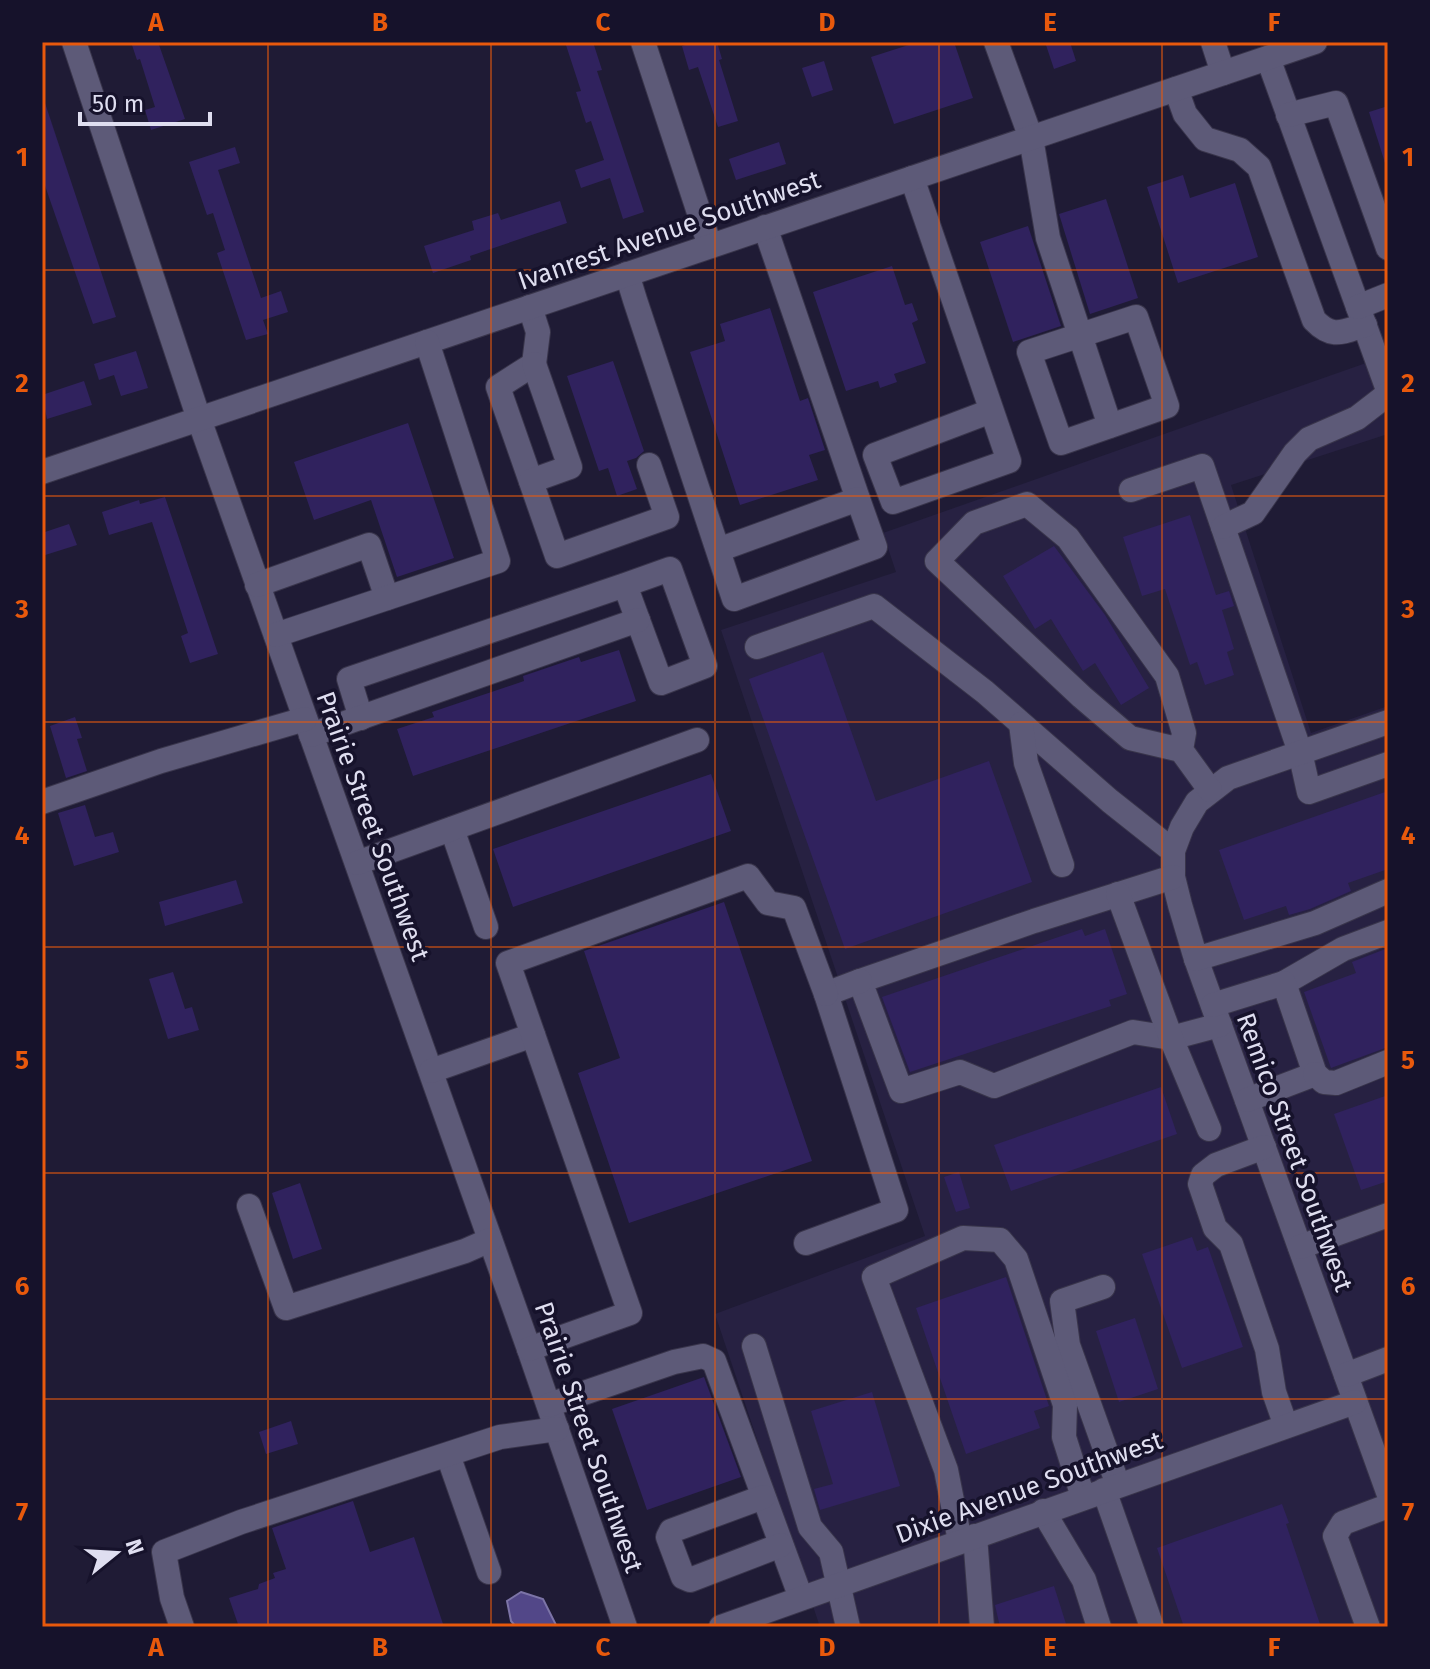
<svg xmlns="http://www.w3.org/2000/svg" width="1430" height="1669" viewBox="0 0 1430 1669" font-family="'Fira Sans',sans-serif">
<rect width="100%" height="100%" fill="#1f1b35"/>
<path fill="#272142" d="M1366,363L1388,423V434L1231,485L1311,733L1388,706V1627H820L715,1314L925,1236L721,630L896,572L883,533Z"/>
<path fill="#524788" stroke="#7c74a7" stroke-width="2" d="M521,1592L543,1599L557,1627H516L511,1621L507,1601Z"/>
<g fill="#30225e">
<path d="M131,42H158L185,119L151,130L145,110L155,107L140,59L137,60Z"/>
<path d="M565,42H593L602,70L597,71L644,212L623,219L610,178L581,188L575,170L604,160L591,121L586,123L576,92L581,91Z"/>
<path d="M695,42H717L722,59L719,60L738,121L718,127L698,67L689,70L682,46Z"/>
<path d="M918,42H954L973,98L894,124L871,57Z"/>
<path d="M1045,42H1070L1076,61L1054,69Z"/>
<path d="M824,61L833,90L812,97L802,68Z"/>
<path d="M42,103H45L116,317L93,324L42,177Z"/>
<path d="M1388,106V163H1385L1369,112Z"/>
<path d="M779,142L786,164L736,180L729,159Z"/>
<path d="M235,147L240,163L218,170L261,298L281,291L288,312L263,320L268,334L246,340L217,253L225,250L213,213L207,215L189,162Z"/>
<path d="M1183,175L1190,198L1235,183L1258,257L1178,283L1147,187Z"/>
<path d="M1106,199L1138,298L1090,314L1059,214Z"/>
<path d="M560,201L567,223L470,256L471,260L433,273L424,246L474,230L472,221L498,213L501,220Z"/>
<path d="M1028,226L1061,326L1013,342L980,242Z"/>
<path d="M892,266L905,305L912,303L918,320L912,323L926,363L894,374L897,382L880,388L878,381L846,391L813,292Z"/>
<path d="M770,308L800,401L808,398L825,450L809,455L818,480L740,505L690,352L725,341L720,324Z"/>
<path d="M136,351L148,388L121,396L114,375L99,380L94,364Z"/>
<path d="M613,361L644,451L636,458L627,461L637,489L617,496L608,468L599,471L567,376Z"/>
<path d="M84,381L92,405L47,419L42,395Z"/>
<path d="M408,423L454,558L397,577L371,500L314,520L294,462Z"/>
<path d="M165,497L218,654L190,663L181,636L188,633L152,522L109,535L102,512L139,500L140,504Z"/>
<path d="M1190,515L1216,595L1229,591L1234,606L1222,610L1234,649L1227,652L1234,675L1205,685L1197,662L1190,665L1165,589L1142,596L1123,537Z"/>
<path d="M69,524L77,545L42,556V533Z"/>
<path d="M1054,546L1105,615L1149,688L1121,705L1095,663L1083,671L1051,619L1035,629L1003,576Z"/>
<path d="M619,650L636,701L413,776L397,729L434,717L432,712L524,681L523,676L579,657L581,662Z"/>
<path d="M823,652L876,801L989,761L1032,882L845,949L749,679Z"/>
<path d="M75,717L82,738L77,739L87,771L66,778L50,726Z"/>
<path d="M711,774L731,831L513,907L493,849Z"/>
<path d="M1388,791V869L1348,883L1351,891L1310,909L1289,915L1286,906L1244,920L1219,850Z"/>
<path d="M85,805L95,837L113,832L119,852L74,866L58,813Z"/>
<path d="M236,880L243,903L165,926L159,902Z"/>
<path d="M724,902L812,1161L629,1223L578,1073L620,1058L584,951Z"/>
<path d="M1082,929L1085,936L1105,929L1127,994L1109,1000L1111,1006L910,1072L882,997Z"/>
<path d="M1388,948V1047L1331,1068L1304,992L1356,973L1352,962Z"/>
<path d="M173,972L185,1009L192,1007L199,1030L168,1039L149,979Z"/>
<path d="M1161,1087L1177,1134L1011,1191L994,1145Z"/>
<path d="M1388,1095V1181L1361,1190L1334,1114Z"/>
<path d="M959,1172L970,1208L956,1212L944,1177Z"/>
<path d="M300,1183L322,1249L293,1259L272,1193Z"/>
<path d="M1192,1237L1197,1251L1208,1247L1243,1347L1182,1368L1142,1254Z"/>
<path d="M1006,1277L1049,1406L1034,1411L1040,1428L966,1454L916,1308Z"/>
<path d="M1135,1318L1158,1389L1119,1402L1096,1331Z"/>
<path d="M704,1377L741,1477L647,1510L612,1409Z"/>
<path d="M872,1392L900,1486L820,1510L814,1489L833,1484L811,1411Z"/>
<path d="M291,1421L298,1444L266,1454L259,1432Z"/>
<path d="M353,1501L370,1552L414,1537L444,1627H239L229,1598L258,1589L259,1584L275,1578L273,1573L286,1569L272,1528Z"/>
<path d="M1282,1504L1289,1523L1286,1524L1321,1627H1184L1157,1548Z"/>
<path d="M1054,1586L1067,1627H1000L995,1605Z"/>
</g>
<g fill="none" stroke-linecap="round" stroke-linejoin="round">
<defs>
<g id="minor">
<path d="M74,42L199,419L529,1349L625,1627"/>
<path d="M643,42L710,246"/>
<path d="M996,42L1031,138L1048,238L1110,426L1167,406L1136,317L1029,352L1061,443L1110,426"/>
<path d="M1213,42L1223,73"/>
<path d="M1268,58L1388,390"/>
<path d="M1176,89L1185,114L1205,139L1240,150L1259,167L1314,320C1332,339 1342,332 1365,325"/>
<path d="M1288,115L1336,103L1388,248"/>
<path d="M912,178L1009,461L893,502L875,455L991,411"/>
<path d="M765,227L858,499"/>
<path d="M627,274L635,300L734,599L875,547L858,499L718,550"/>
<path d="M530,307L538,332L534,364L498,387L557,556L667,517L649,465"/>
<path d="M1358,307L1388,295"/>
<path d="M42,472L1315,42"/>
<path d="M531,481L570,467L534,364"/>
<path d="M1131,490L1202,466L1300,752L1309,792L1388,764"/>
<path d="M1223,527L1253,513L1295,453L1309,439L1357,418L1388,394"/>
<path d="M257,585L369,545L387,598"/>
<path d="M276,635L498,561L427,342"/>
<path d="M757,647L874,606L985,692L1110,801L1173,851"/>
<path d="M361,718L349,679L625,585L670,569L705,666L661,683L625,585"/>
<path d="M1388,722L1228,778L1197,802L1182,827L1173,851V877L1180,905L1196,959L1388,1492"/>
<path d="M1021,724L1026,763L1062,865"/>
<path d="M311,735L638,620"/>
<path d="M1181,750L1184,733L1167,676L1068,538L1027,504L974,523L937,561L1082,697L1130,738L1181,750L1210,790"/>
<path d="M42,802L161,761L305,719"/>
<path d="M452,829L486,927"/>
<path d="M357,863L697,740"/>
<path d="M1173,877L1034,921L860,981L901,1091L960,1072L994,1086L1133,1032L1171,1038L1220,1025"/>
<path d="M1118,894L1171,1038L1209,1129"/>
<path d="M1196,959L1315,923L1388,891"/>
<path d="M1284,983L1343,949L1388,932"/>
<path d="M1213,1005L1284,983L1315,1074L1247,1100"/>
<path d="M431,1071L533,1035"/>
<path d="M1315,1074L1324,1082L1336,1083L1388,1062"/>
<path d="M1264,1147L1216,1165L1203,1175L1200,1184L1215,1228L1231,1244L1267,1349L1274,1392L1286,1426"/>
<path d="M249,1206L286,1308L465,1251L490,1240"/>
<path d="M806,1243L896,1210L826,994L860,981"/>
<path d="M1300,1247L1388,1215"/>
<path d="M1103,1287L1062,1301L1068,1345L1118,1485"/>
<path d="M754,1346L810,1527L831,1552L848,1627"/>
<path d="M529,1349L630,1313L508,963L748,876L768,903L794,908L826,994"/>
<path d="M1346,1375L1388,1359"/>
<path d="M549,1405L674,1362L703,1356L714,1361L801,1598"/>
<path d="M448,1455L489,1572"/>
<path d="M1104,1490L1152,1627"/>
<path d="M763,1497L671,1531L668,1537L683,1577L690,1580L781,1545"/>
<path d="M1043,1511L1084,1580L1099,1627"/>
<path d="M975,1536L982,1627"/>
<path d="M960,1541L946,1470L874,1277L963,1238L1000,1240L1016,1259L1065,1405L1064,1437L1083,1497"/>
<path d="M182,1627L172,1598L164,1552L241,1522L500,1437L557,1429"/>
<path d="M721,1627L1355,1402"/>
<path d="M1368,1627L1335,1536L1343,1523L1388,1506"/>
</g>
</defs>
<use href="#minor" stroke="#39354b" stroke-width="26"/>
<use href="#minor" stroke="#5d5a78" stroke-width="24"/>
</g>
<path fill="none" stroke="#e8590c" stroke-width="2" stroke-opacity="0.55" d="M268,42V1627M491,42V1627M715,42V1627M939,42V1627M1162,42V1627M42,270H1388M42,496H1388M42,722H1388M42,947H1388M42,1173H1388M42,1399H1388"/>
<g text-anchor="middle" stroke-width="7" stroke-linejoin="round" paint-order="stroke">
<g font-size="26" fill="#dfdef0" stroke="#16122b">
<text transform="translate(669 230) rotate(-19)" y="9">Ivanrest Avenue Southwest</text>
<text transform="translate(373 826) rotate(70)" y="9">Prairie Street Southwest</text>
<text transform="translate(1295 1152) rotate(70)" y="9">Remico Street Southwest</text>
<text transform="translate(589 1437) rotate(71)" y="9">Prairie Street Southwest</text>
<text transform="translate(1029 1487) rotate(-20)" y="9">Dixie Avenue Southwest</text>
</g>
</g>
<rect width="1430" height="1669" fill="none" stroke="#16122b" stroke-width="88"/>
<g transform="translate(116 1553) rotate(72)" stroke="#16122b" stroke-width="6" paint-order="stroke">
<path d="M0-6L14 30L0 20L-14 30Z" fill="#dfdef0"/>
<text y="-12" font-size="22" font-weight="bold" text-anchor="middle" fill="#dfdef0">N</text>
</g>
<path d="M80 112v12h130v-12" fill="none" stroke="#dfdef0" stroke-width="4"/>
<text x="92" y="112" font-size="24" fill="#dfdef0" stroke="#16122b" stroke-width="6" paint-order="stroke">50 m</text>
<rect x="44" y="44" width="1342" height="1581" fill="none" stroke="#e8590c" stroke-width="3"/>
<g font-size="26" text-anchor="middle" font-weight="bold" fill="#e8590c">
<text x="156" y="31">A</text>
<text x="380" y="31">B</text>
<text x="603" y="31">C</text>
<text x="827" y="31">D</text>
<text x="1050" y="31">E</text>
<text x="1274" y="31">F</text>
<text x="22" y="166">1</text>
<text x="1408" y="166">1</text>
<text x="22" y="392">2</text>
<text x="1408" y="392">2</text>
<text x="22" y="618">3</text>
<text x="1408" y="618">3</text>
<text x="22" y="844">4</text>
<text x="1408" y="844">4</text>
<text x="22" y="1069">5</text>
<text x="1408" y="1069">5</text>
<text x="22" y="1295">6</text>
<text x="1408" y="1295">6</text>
<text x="22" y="1521">7</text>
<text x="1408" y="1521">7</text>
<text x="156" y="1656">A</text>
<text x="380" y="1656">B</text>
<text x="603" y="1656">C</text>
<text x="827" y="1656">D</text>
<text x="1050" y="1656">E</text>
<text x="1274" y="1656">F</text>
</g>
</svg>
